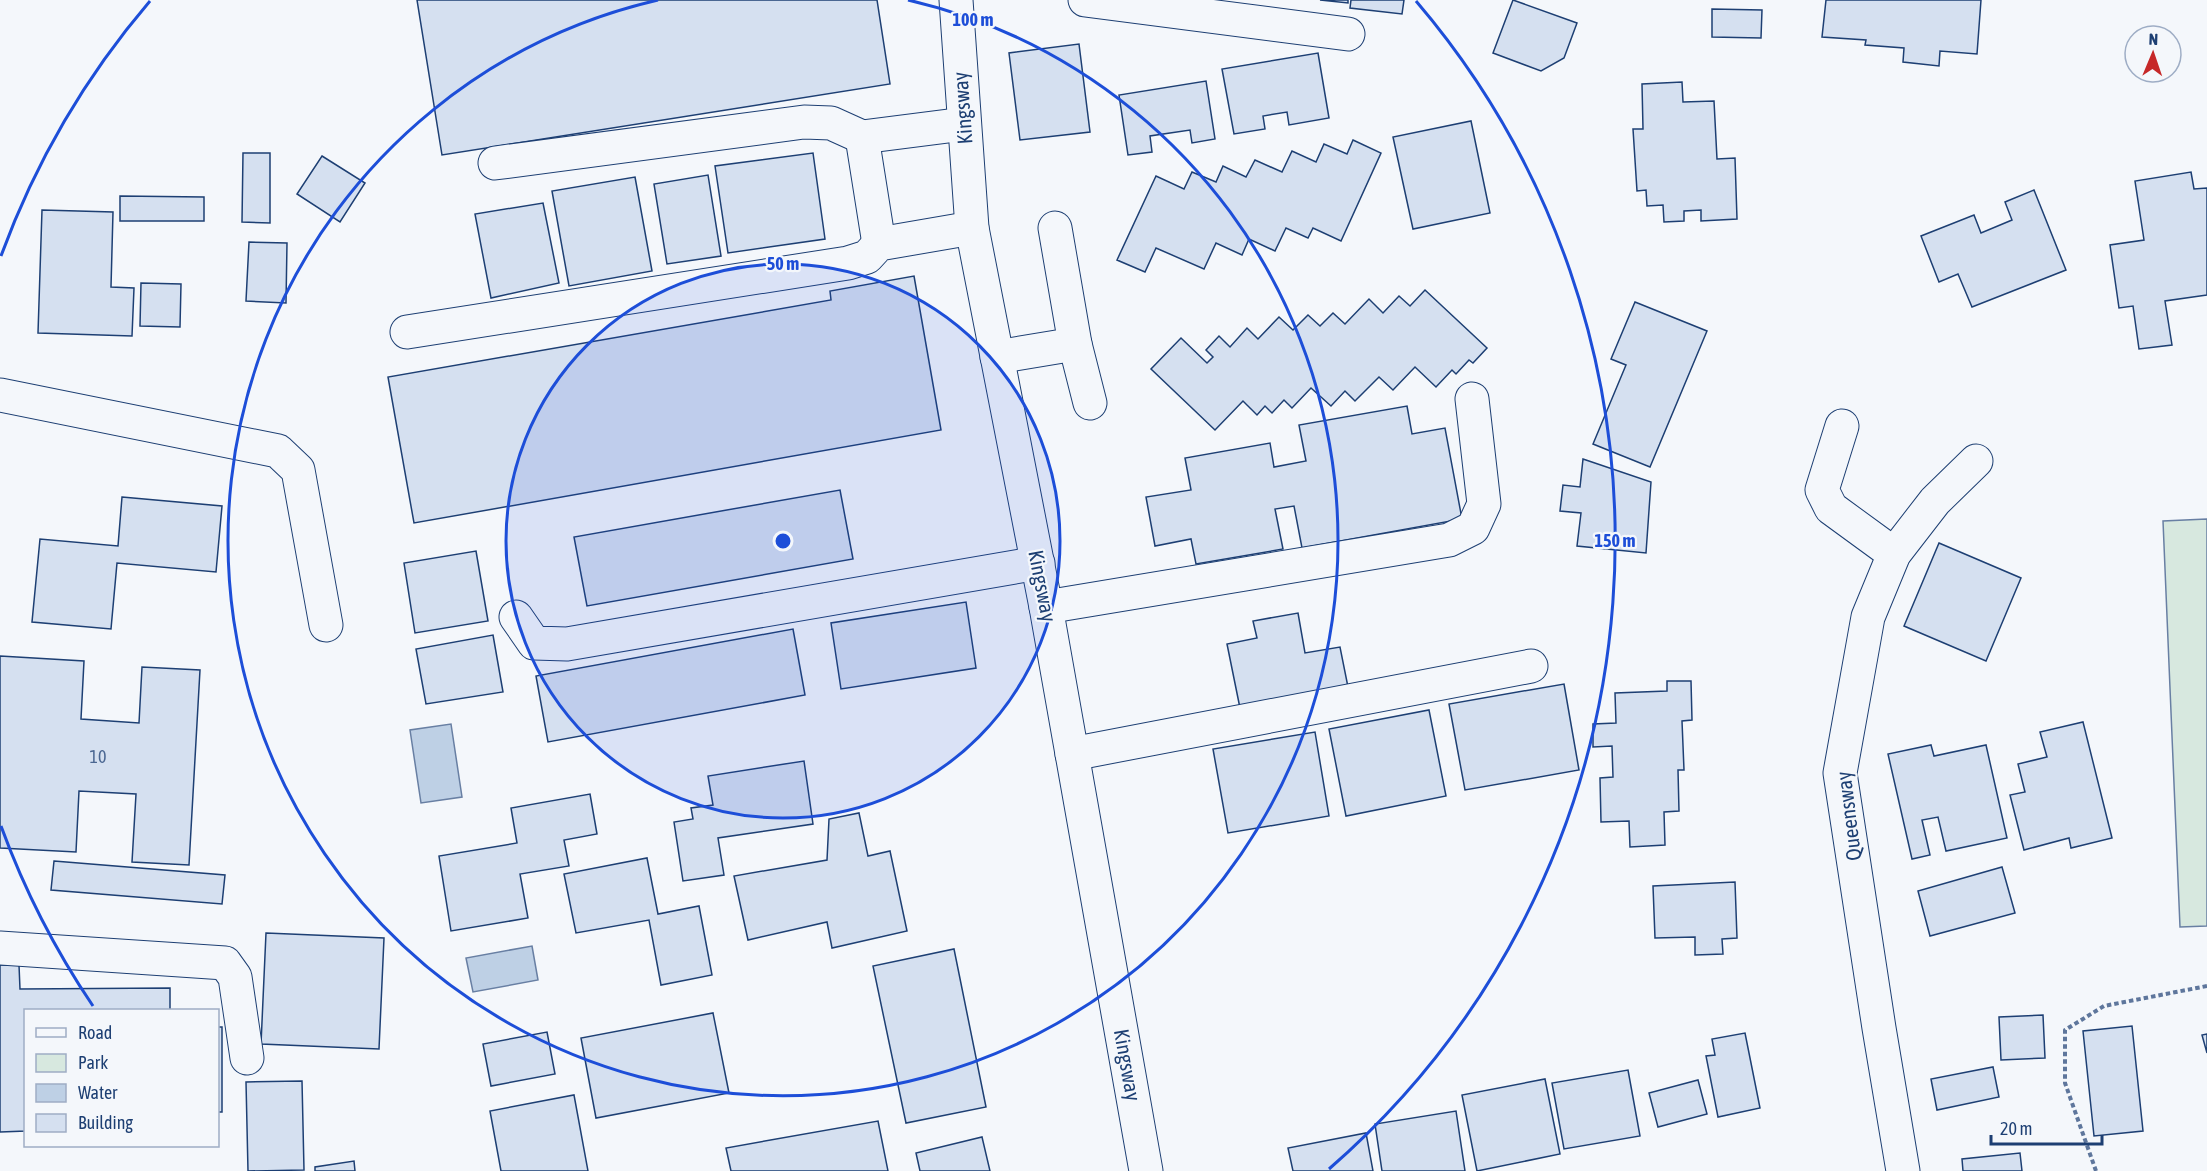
<svg xmlns="http://www.w3.org/2000/svg" width="2207" height="1171" viewBox="0 0 2207 1171" font-family="'Asap Condensed',sans-serif">
<rect width="100%" height="100%" fill="#f4f7fb"/>
<path fill="#d7e8df" stroke="#687fa3" stroke-width="1.5" d="M2207,519V926L2180,927L2163,521Z"/>
<g fill="#bed0e5" stroke="#687fa3" stroke-width="1.5">
<path d="M451,724L462,797L421,803L410,730Z"/>
<path d="M532,946L538,980L473,992L466,958Z"/>
</g>
<g fill="#d5e0f0" stroke="#1d3f73" stroke-width="1.5">
<path d="M417,0H877L890,84L442,155Z"/>
<path d="M1320,0H1348V3Z"/>
<path d="M1351,0H1404L1402,14L1350,8Z"/>
<path d="M1513,0L1577,23L1564,58L1541,71L1493,53Z"/>
<path d="M1826,0H1981L1977,54L1940,51L1939,66L1903,62L1904,48L1865,45L1866,40L1822,37Z"/>
<path d="M1712,9L1762,10L1761,38L1712,37Z"/>
<path d="M1079,44L1090,132L1020,140L1009,53Z"/>
<path d="M1318,53L1329,118L1289,125L1287,112L1263,116L1265,129L1234,134L1222,69Z"/>
<path d="M1206,81L1215,139L1192,143L1190,130L1150,136L1152,152L1128,155L1119,95Z"/>
<path d="M1682,82L1683,102L1714,101L1717,159L1735,158L1737,219L1701,221V210L1684,211V221L1664,222L1663,205L1647,206L1646,190L1637,191L1633,129H1643L1642,84Z"/>
<path d="M1471,121L1490,213L1413,229L1393,137Z"/>
<path d="M1353,140L1381,153L1341,241L1313,228L1308,238L1286,228L1275,251L1249,239L1242,255L1216,243L1204,269L1156,248L1145,272L1117,260L1156,176L1184,189L1192,172L1216,182L1223,166L1246,177L1255,160L1282,172L1292,151L1316,162L1324,144L1347,154Z"/>
<path d="M243,153H270V223L242,222Z"/>
<path d="M813,153L825,239L728,253L715,166Z"/>
<path d="M322,156L365,183L340,222L297,194Z"/>
<path d="M2191,172L2194,189L2207,188V295L2165,301L2172,345L2139,349L2133,306L2119,308L2110,245L2144,240L2135,181Z"/>
<path d="M708,175L721,256L667,264L654,184Z"/>
<path d="M635,177L652,271L569,286L552,191Z"/>
<path d="M2034,190L2066,270L1972,307L1958,274L1939,282L1921,236L1974,215L1981,233L2012,220L2005,202Z"/>
<path d="M120,196L204,197V221H120Z"/>
<path d="M543,203L559,283L491,298L475,214Z"/>
<path d="M42,210L113,212L111,287L134,288L132,336L38,333Z"/>
<path d="M249,242L287,243L286,303L246,301Z"/>
<path d="M914,276L941,430L414,523L388,377L831,300L830,291Z"/>
<path d="M141,283L181,284L180,327L140,326Z"/>
<path d="M1425,290L1487,348L1473,363L1469,360L1456,374L1452,370L1436,387L1415,367L1393,390L1379,377L1355,401L1345,391L1331,406L1311,388L1292,408L1284,400L1272,413L1265,406L1257,415L1243,401L1215,430L1151,369L1181,338L1207,363L1213,357L1206,350L1219,336L1230,347L1247,328L1258,339L1279,317L1293,330L1308,315L1320,326L1333,313L1345,324L1369,299L1383,313L1399,296L1410,306Z"/>
<path d="M1635,302L1707,331L1650,467L1593,444L1626,365L1611,359Z"/>
<path d="M1407,406L1412,434L1445,428L1462,519L1302,548L1294,506L1275,509L1283,549L1196,564L1191,539L1155,546L1146,497L1191,490L1185,458L1270,443L1274,467L1306,461L1299,425Z"/>
<path d="M1583,459L1651,482L1646,553L1577,546L1581,513L1560,511L1563,485L1580,487Z"/>
<path d="M840,490L853,559L587,606L574,537Z"/>
<path d="M122,497L222,506L216,572L117,563L111,629L32,622L40,539L118,546Z"/>
<path d="M1939,543L2021,578L1986,661L1904,626Z"/>
<path d="M476,551L488,621L415,633L404,563Z"/>
<path d="M966,602L976,668L841,689L831,623Z"/>
<path d="M1298,613L1305,653L1340,647L1349,692L1241,713L1227,644L1257,638L1253,621Z"/>
<path d="M793,629L805,695L548,742L536,676Z"/>
<path d="M493,635L503,692L426,704L416,649Z"/>
<path d="M0,656L84,661L81,719L139,723L142,667L200,670L189,865L132,862L136,794L79,791L76,852L0,848Z"/>
<path d="M1667,681H1691L1692,720L1682,721L1684,770H1678L1679,811L1664,812L1665,845L1630,847L1629,821L1601,822L1600,778L1613,777L1612,746L1593,747V724L1616,723L1615,693L1667,691Z"/>
<path d="M1564,684L1579,770L1465,790L1449,704Z"/>
<path d="M1429,710L1446,796L1346,816L1329,729Z"/>
<path d="M2083,722L2112,838L2071,848L2069,838L2024,850L2010,795L2025,792L2018,764L2047,757L2040,732Z"/>
<path d="M1315,732L1329,816L1228,833L1213,749Z"/>
<path d="M1931,745L1934,756L1986,745L2007,838L1946,851L1938,817L1922,820L1930,855L1912,859L1888,754Z"/>
<path d="M804,761L813,824L718,838L724,875L683,881L674,822L693,819L691,808L713,805L708,776Z"/>
<path d="M590,794L597,834L564,840L569,866L520,874L528,918L451,931L439,856L517,843L511,808Z"/>
<path d="M859,813L868,856L890,851L907,931L832,948L827,922L748,940L734,876L827,860L829,819Z"/>
<path d="M647,858L658,914L699,906L712,975L661,985L649,920L576,933L564,874Z"/>
<path d="M54,861L225,875L222,904L51,890Z"/>
<path d="M2002,867L2015,913L1930,936L1918,891Z"/>
<path d="M1735,882L1737,938L1722,939L1723,954L1695,955V937L1655,938L1653,886Z"/>
<path d="M266,933L384,938L379,1049L261,1044Z"/>
<path d="M954,949L986,1107L906,1123L873,966Z"/>
<path d="M0,965H19L20,989L170,988V1010H26V1131L0,1132Z"/>
<path d="M713,1013L729,1093L596,1118L581,1038Z"/>
<path d="M2043,1015L2045,1058L2001,1060L1999,1017Z"/>
<path d="M2132,1026L2143,1131L2094,1136L2083,1031Z"/>
<rect x="218" y="1027" width="4" height="85"/>
<path d="M547,1032L555,1074L491,1086L483,1044Z"/>
<path d="M1745,1033L1760,1108L1718,1117L1706,1056L1715,1055L1712,1039Z"/>
<path d="M2207,1034V1053L2202,1035Z"/>
<path d="M1993,1067L1999,1097L1937,1110L1931,1079Z"/>
<path d="M1628,1070L1640,1136L1564,1149L1552,1083Z"/>
<path d="M1545,1079L1560,1154L1477,1171L1462,1095Z"/>
<path d="M1698,1080L1707,1114L1658,1127L1649,1093Z"/>
<path d="M302,1081L304,1170L248,1171L246,1082Z"/>
<path d="M574,1095L588,1171H501L490,1111Z"/>
<path d="M1456,1111L1465,1171H1382L1375,1124Z"/>
<path d="M878,1121L888,1171H731L726,1148Z"/>
<path d="M1366,1133L1373,1171H1293L1288,1148Z"/>
<path d="M982,1137L990,1171H920L916,1153Z"/>
<path d="M2020,1153L2022,1171H1963L1962,1159Z"/>
<path d="M354,1161L355,1171H315V1167Z"/>
</g>
<g fill="none" stroke-linecap="round" stroke-linejoin="round">
<defs>
<g id="minor">
<path d="M956,0L972,228L1046,607L1146,1171"/>
<path d="M1085,0L1348,34"/>
<path d="M862,137L879,244"/>
<path d="M495,163L804,122L831,123L862,137L964,124"/>
<path d="M1055,228L1075,344"/>
<path d="M407,332L848,263L867,257L879,244L972,228"/>
<path d="M997,357L1075,344L1090,403"/>
<path d="M0,395L278,451L298,470L326,625"/>
<path d="M1842,426L1822,490L1831,508L1894,554"/>
<path d="M1046,607L1449,540L1473,528L1484,504L1472,399"/>
<path d="M516,617L534,643L567,644L1038,563"/>
<path d="M1072,754L1531,666"/>
<path d="M0,948L225,963L235,977L247,1058"/>
<path d="M1903,1171L1879,1028L1840,773L1868,617L1894,554L1935,501L1976,461"/>
</g>
</defs>
<use href="#minor" stroke="#1d3f73" stroke-width="35"/>
<path stroke="#5e769c" stroke-width="4" stroke-dasharray="4.5 3" stroke-linecap="butt" d="M2096,1171L2065,1083V1030L2104,1006L2207,986"/>
<use href="#minor" stroke="#f4f7fb" stroke-width="33"/>
</g>
<circle cx="783" cy="541" r="277" fill="#1d4ed8" fill-opacity=".12"/>
<g fill="none" stroke="#1d4ed8" stroke-width="3">
<circle cx="783" cy="541" r="277"/>
<path d="M908 0A555 555 0 1 1 658 0"/>
<path d="M93 1006A832 832 0 0 1 1 826M1 256A832 832 0 0 1 150 1M1416 1A832 832 0 0 1 1329 1169"/>
</g>
<g text-anchor="middle" stroke-width="4.5" stroke-linejoin="round" paint-order="stroke">
<g font-size="18" fill="#4b6792">
<text x="98" y="763">10</text>
</g>
<g font-size="21" fill="#1d3f73" stroke="#f4f7fb">
<text transform="translate(963 108) rotate(-94)" y="7">Kingsway</text>
<text transform="translate(1042 586) rotate(79)" y="7">Kingsway</text>
<text transform="translate(1849 816) rotate(-97)" y="7">Queensway</text>
<text transform="translate(1127 1065) rotate(80)" y="7">Kingsway</text>
</g>
</g>
<circle cx="783" cy="541" r="9" fill="#1d4ed8" stroke="#f4f7fb" stroke-width="3"/>
<g font-size="18" text-anchor="middle" font-weight="bold" fill="#1d4ed8" stroke="#f4f7fb" stroke-width="4.5" stroke-linejoin="round" paint-order="stroke">
<text x="973" y="26">100 m</text>
<text x="783" y="270">50 m</text>
<text x="1615" y="547">150 m</text>
</g>
<rect x="24" y="1009" width="195" height="138" fill="#f4f7fb" stroke="#9eadc5" stroke-width="1.5"/>
<rect x="36" y="1028" width="30" height="9" fill="#f4f7fb" stroke="#9eadc5" stroke-width="1.5"/>
<text x="78" y="1039" font-size="18" fill="#1d3f73">Road</text>
<rect x="36" y="1054" width="30" height="18" fill="#d7e8df" stroke="#9eadc5" stroke-width="1.5"/>
<text x="78" y="1069" font-size="18" fill="#1d3f73">Park</text>
<rect x="36" y="1084" width="30" height="18" fill="#bed0e5" stroke="#9eadc5" stroke-width="1.5"/>
<text x="78" y="1099" font-size="18" fill="#1d3f73">Water</text>
<rect x="36" y="1114" width="30" height="18" fill="#d5e0f0" stroke="#9eadc5" stroke-width="1.5"/>
<text x="78" y="1129" font-size="18" fill="#1d3f73">Building</text>
<g transform="translate(2153 54) rotate(2)"><circle r="28" fill="#f4f7fb" stroke="#9eadc5" stroke-width="1.5"/>
<path d="M0-4.5L10 22L0 15L-10 22Z" fill="#c62828"/>
<text y="-9" font-size="16" font-weight="bold" text-anchor="middle" fill="#1d3f73">N</text>
</g>
<path d="M1991 1135v9h111v-9" fill="none" stroke="#1d3f73" stroke-width="3"/>
<text x="2000" y="1135" font-size="18" fill="#1d3f73" stroke="#f4f7fb" stroke-width="4.5" paint-order="stroke">20 m</text>
</svg>
